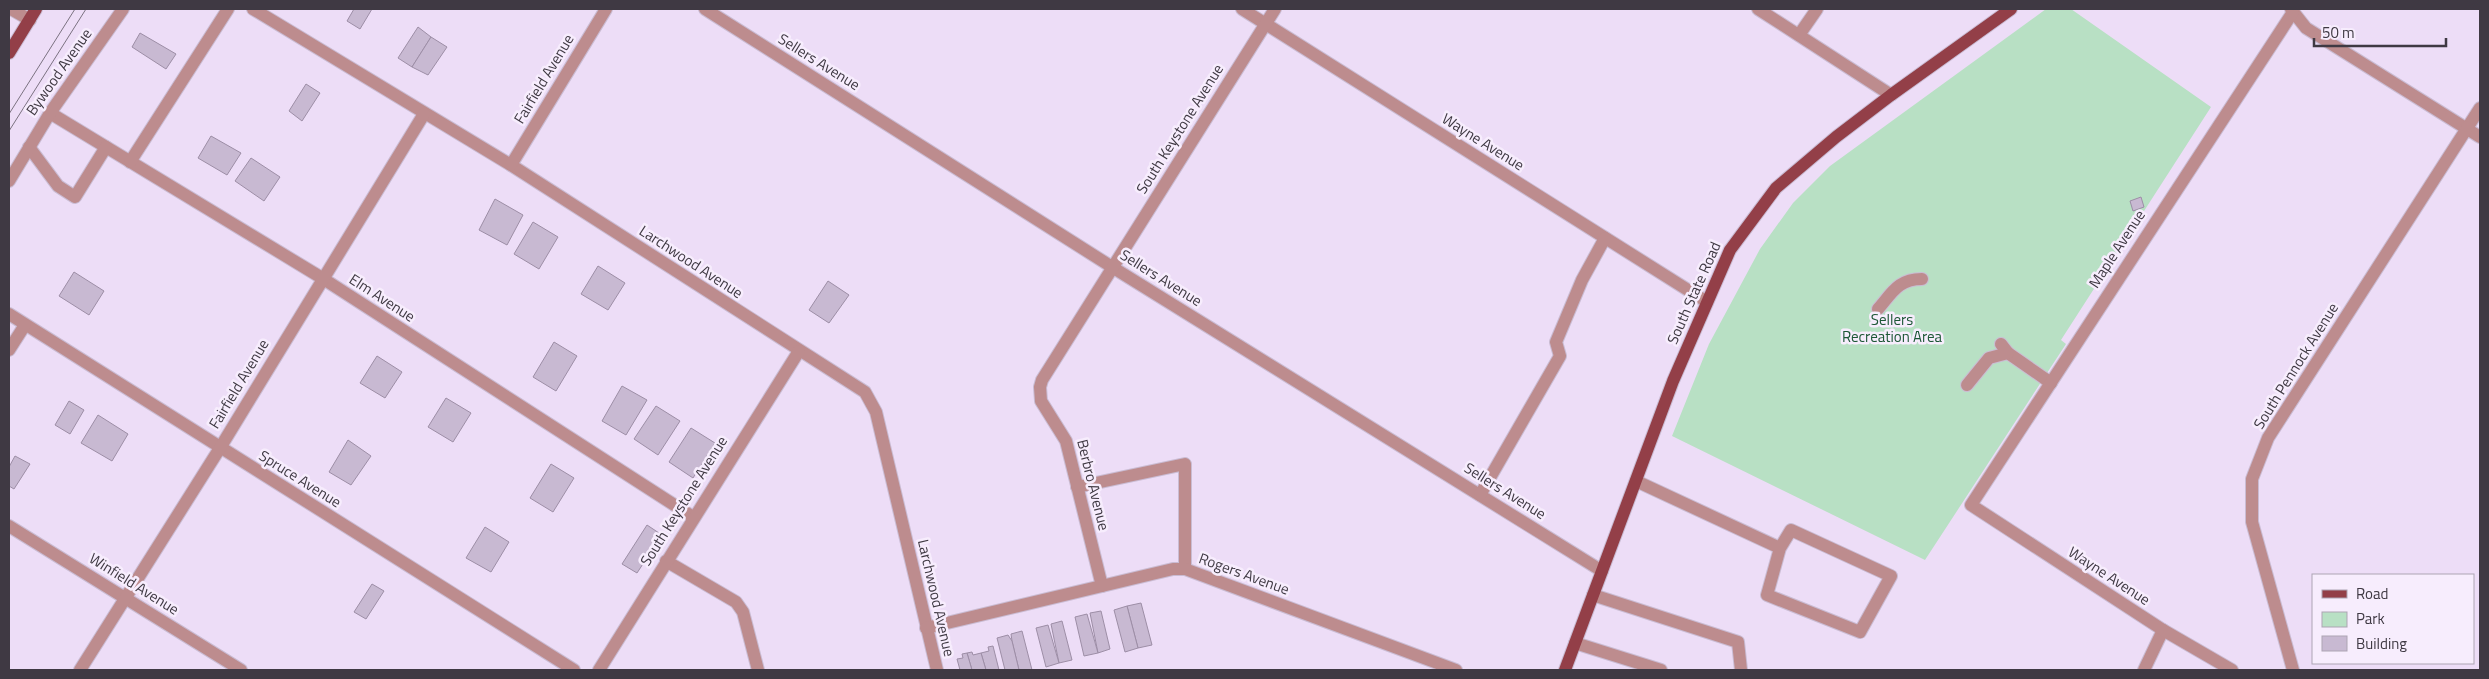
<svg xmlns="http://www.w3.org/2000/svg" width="2489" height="679" viewBox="0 0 2489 679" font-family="'Titillium Web',sans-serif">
<rect width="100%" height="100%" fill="#edddf7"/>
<path fill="#b8e0c4" d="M2046,9H2071L2211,107L2061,340L2066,344L1925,560L1672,436L1709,344L1760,249L1793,203L1830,166Z"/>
<g fill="#c8b9d2" stroke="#9d8ea6">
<path d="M354,9H372L360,29L347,21Z"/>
<path d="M418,27L431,37L412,67L398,58Z"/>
<path d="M140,33L176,54L166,69L132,47Z"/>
<path d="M431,37L447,47L428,75L412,67Z"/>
<path d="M306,84L320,93L302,121L289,111Z"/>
<path d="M211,136L241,153L227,175L198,158Z"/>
<path d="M251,158L280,177L264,201L235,181Z"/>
<path d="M2141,197L2144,207L2133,211L2130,201Z"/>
<path d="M495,199L523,215L507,245L479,230Z"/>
<path d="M533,222L558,237L539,269L514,254Z"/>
<path d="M598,266L625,283L608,310L581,294Z"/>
<path d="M74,272L104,291L89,315L59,296Z"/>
<path d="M828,281L849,295L829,323L809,310Z"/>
<path d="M554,342L577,356L556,391L533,377Z"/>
<path d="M377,356L402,372L385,398L360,383Z"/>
<path d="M622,386L647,400L626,435L602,421Z"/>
<path d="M446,398L471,413L453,442L428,427Z"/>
<path d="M69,401L84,410L70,434L55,425Z"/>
<path d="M656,406L680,421L658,455L634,439Z"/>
<path d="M98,415L128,434L112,461L81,443Z"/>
<path d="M691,428L715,443L693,478L669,462Z"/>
<path d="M348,440L371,456L351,485L329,472Z"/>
<path d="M15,456L30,464L14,489L9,486V467Z"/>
<path d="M551,464L574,478L553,512L530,498Z"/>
<path d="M647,525L662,535L637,573L622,564Z"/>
<path d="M485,527L509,542L491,572L466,558Z"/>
<path d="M372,584L384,591L366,619L354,612Z"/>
<path d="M1141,603L1152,645L1138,648L1127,606Z"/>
<path d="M1127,606L1138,648L1125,652L1114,610Z"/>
<path d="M1101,611L1110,649L1098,653L1090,613Z"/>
<path d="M1087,614L1098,653L1084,656L1075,617Z"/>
<path d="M1062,621L1072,660L1059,663L1051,624Z"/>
<path d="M1048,625L1059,663L1046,667L1036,628Z"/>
<path d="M1022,631L1032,670H1019L1012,641L1011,634Z"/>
<path d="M1008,635L1012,641L1019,670H1005L997,638Z"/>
<path d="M993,646L999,670H986L981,653L989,651L988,647Z"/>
<path d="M972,652L973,655L981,653L986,670H972L967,653Z"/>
<path d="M967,653L972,670H960L957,659L963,658L962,654Z"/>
</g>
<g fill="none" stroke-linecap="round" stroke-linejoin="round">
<defs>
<g id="minor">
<path d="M11,9L30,20"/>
<path d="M253,9L511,165L865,392L876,412L937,670"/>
<path d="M705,9L1112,267L1602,571"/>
<path d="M1242,9L1707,302"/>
<path d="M1758,9L1891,95"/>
<path d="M2291,9L2306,28L2480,137"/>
<path d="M1799,35L1817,9"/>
<path d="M50,113L322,278L693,517"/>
<path d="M29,147L58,186L75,197L106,147"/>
<path d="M130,162L228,9"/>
<path d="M511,165L606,9"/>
<path d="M9,181L50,113L123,9"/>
<path d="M1878,309C1892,293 1898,279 1922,279"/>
<path d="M9,314L574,670"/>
<path d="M9,350L25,325"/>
<path d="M2008,353L2051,383"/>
<path d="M1967,385L1989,358L2008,353L2001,344"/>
<path d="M1636,481L1780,548L1791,530L1891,576L1860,632L1767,595L1780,548"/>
<path d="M1077,487L1185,464V569"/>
<path d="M1480,495L1560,356L1556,342L1582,280L1605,238"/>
<path d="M9,526L241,670"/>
<path d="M666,561L736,602L743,612L758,670"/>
<path d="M1102,586L1066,441L1041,401L1040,387L1042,380L1275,9"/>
<path d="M1593,595L1738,642L1741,670"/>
<path d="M926,628L1173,569H1185L1456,670"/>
<path d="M1575,643L1661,670"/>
<path d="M80,670L220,448L424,114"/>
<path d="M599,670L799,351"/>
<path d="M2144,670L2163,630"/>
<path d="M2232,670L2163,630L1971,505L2293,12"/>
<path d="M2293,670L2252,522V479L2268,438L2480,108"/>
</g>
<g id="major">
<path d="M9,53L36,9"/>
<path d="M1565,670L1673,381L1730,250L1776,188L1836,137L1891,95L2011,9"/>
</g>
</defs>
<use href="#minor" stroke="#cabcd3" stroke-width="14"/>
<use href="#major" stroke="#cabcd3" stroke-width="14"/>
<use href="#minor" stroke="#bd8c8e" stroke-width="12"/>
<use href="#major" stroke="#933f48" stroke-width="12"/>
<g stroke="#7b7281" stroke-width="1">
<path d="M9,114L75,9"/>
<path d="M9,131L86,9"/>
</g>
</g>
<g text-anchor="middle" stroke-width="5" stroke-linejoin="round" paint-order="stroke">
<g font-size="15" fill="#3f3943" stroke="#f7edfd">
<text transform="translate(819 62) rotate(32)" y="5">Sellers Avenue</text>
<text transform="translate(59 72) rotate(-55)" y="5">Bywood Avenue</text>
<text transform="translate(544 79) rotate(-59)" y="5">Fairfield Avenue</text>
<text transform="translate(1180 129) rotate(-58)" y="5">South Keystone Avenue</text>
<text transform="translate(1483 142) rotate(32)" y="5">Wayne Avenue</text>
<text transform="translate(2117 249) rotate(-57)" y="5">Maple Avenue</text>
<text transform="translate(691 262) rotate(33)" y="5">Larchwood Avenue</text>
<text transform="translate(1161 278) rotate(32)" y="5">Sellers Avenue</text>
<text transform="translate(1694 293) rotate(-66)" y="5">South State Road</text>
<text transform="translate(382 298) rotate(33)" y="5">Elm Avenue</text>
<text transform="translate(2296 366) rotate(-58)" y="5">South Pennock Avenue</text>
<text transform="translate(239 384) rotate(-59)" y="5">Fairfield Avenue</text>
<text transform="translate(300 479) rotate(32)" y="5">Spruce Avenue</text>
<text transform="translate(1093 485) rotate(76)" y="5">Berbro Avenue</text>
<text transform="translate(1505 491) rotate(32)" y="5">Sellers Avenue</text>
<text transform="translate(684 501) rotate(-58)" y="5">South Keystone Avenue</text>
<text transform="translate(1244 574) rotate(20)" y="5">Rogers Avenue</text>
<text transform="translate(2109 576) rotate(33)" y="5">Wayne Avenue</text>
<text transform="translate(134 584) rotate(32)" y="5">Winfield Avenue</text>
<text transform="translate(936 598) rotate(77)" y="5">Larchwood Avenue</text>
</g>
<g font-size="15" fill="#1c5735" stroke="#f7edfd">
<text x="1892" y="325">Sellers<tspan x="1892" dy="17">Recreation Area</tspan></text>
</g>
</g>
<rect width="2489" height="679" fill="none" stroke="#3f3943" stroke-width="20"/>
<rect x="2312" y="574" width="162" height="90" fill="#f7edfd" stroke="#ada5b3"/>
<rect x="2322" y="590" width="25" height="8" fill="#933f48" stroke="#ada5b3"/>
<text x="2356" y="599" font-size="15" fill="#3f3943">Road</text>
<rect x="2322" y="612" width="25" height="15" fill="#b8e0c4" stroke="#ada5b3"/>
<text x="2356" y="624" font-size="15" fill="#3f3943">Park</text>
<rect x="2322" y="636" width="25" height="15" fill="#c8b9d2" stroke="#ada5b3"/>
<text x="2356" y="649" font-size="15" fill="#3f3943">Building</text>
<path d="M2314 38v8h132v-8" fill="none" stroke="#3f3943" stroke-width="2.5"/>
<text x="2322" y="38" font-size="15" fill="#3f3943" stroke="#f7edfd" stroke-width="4" paint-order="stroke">50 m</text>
</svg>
